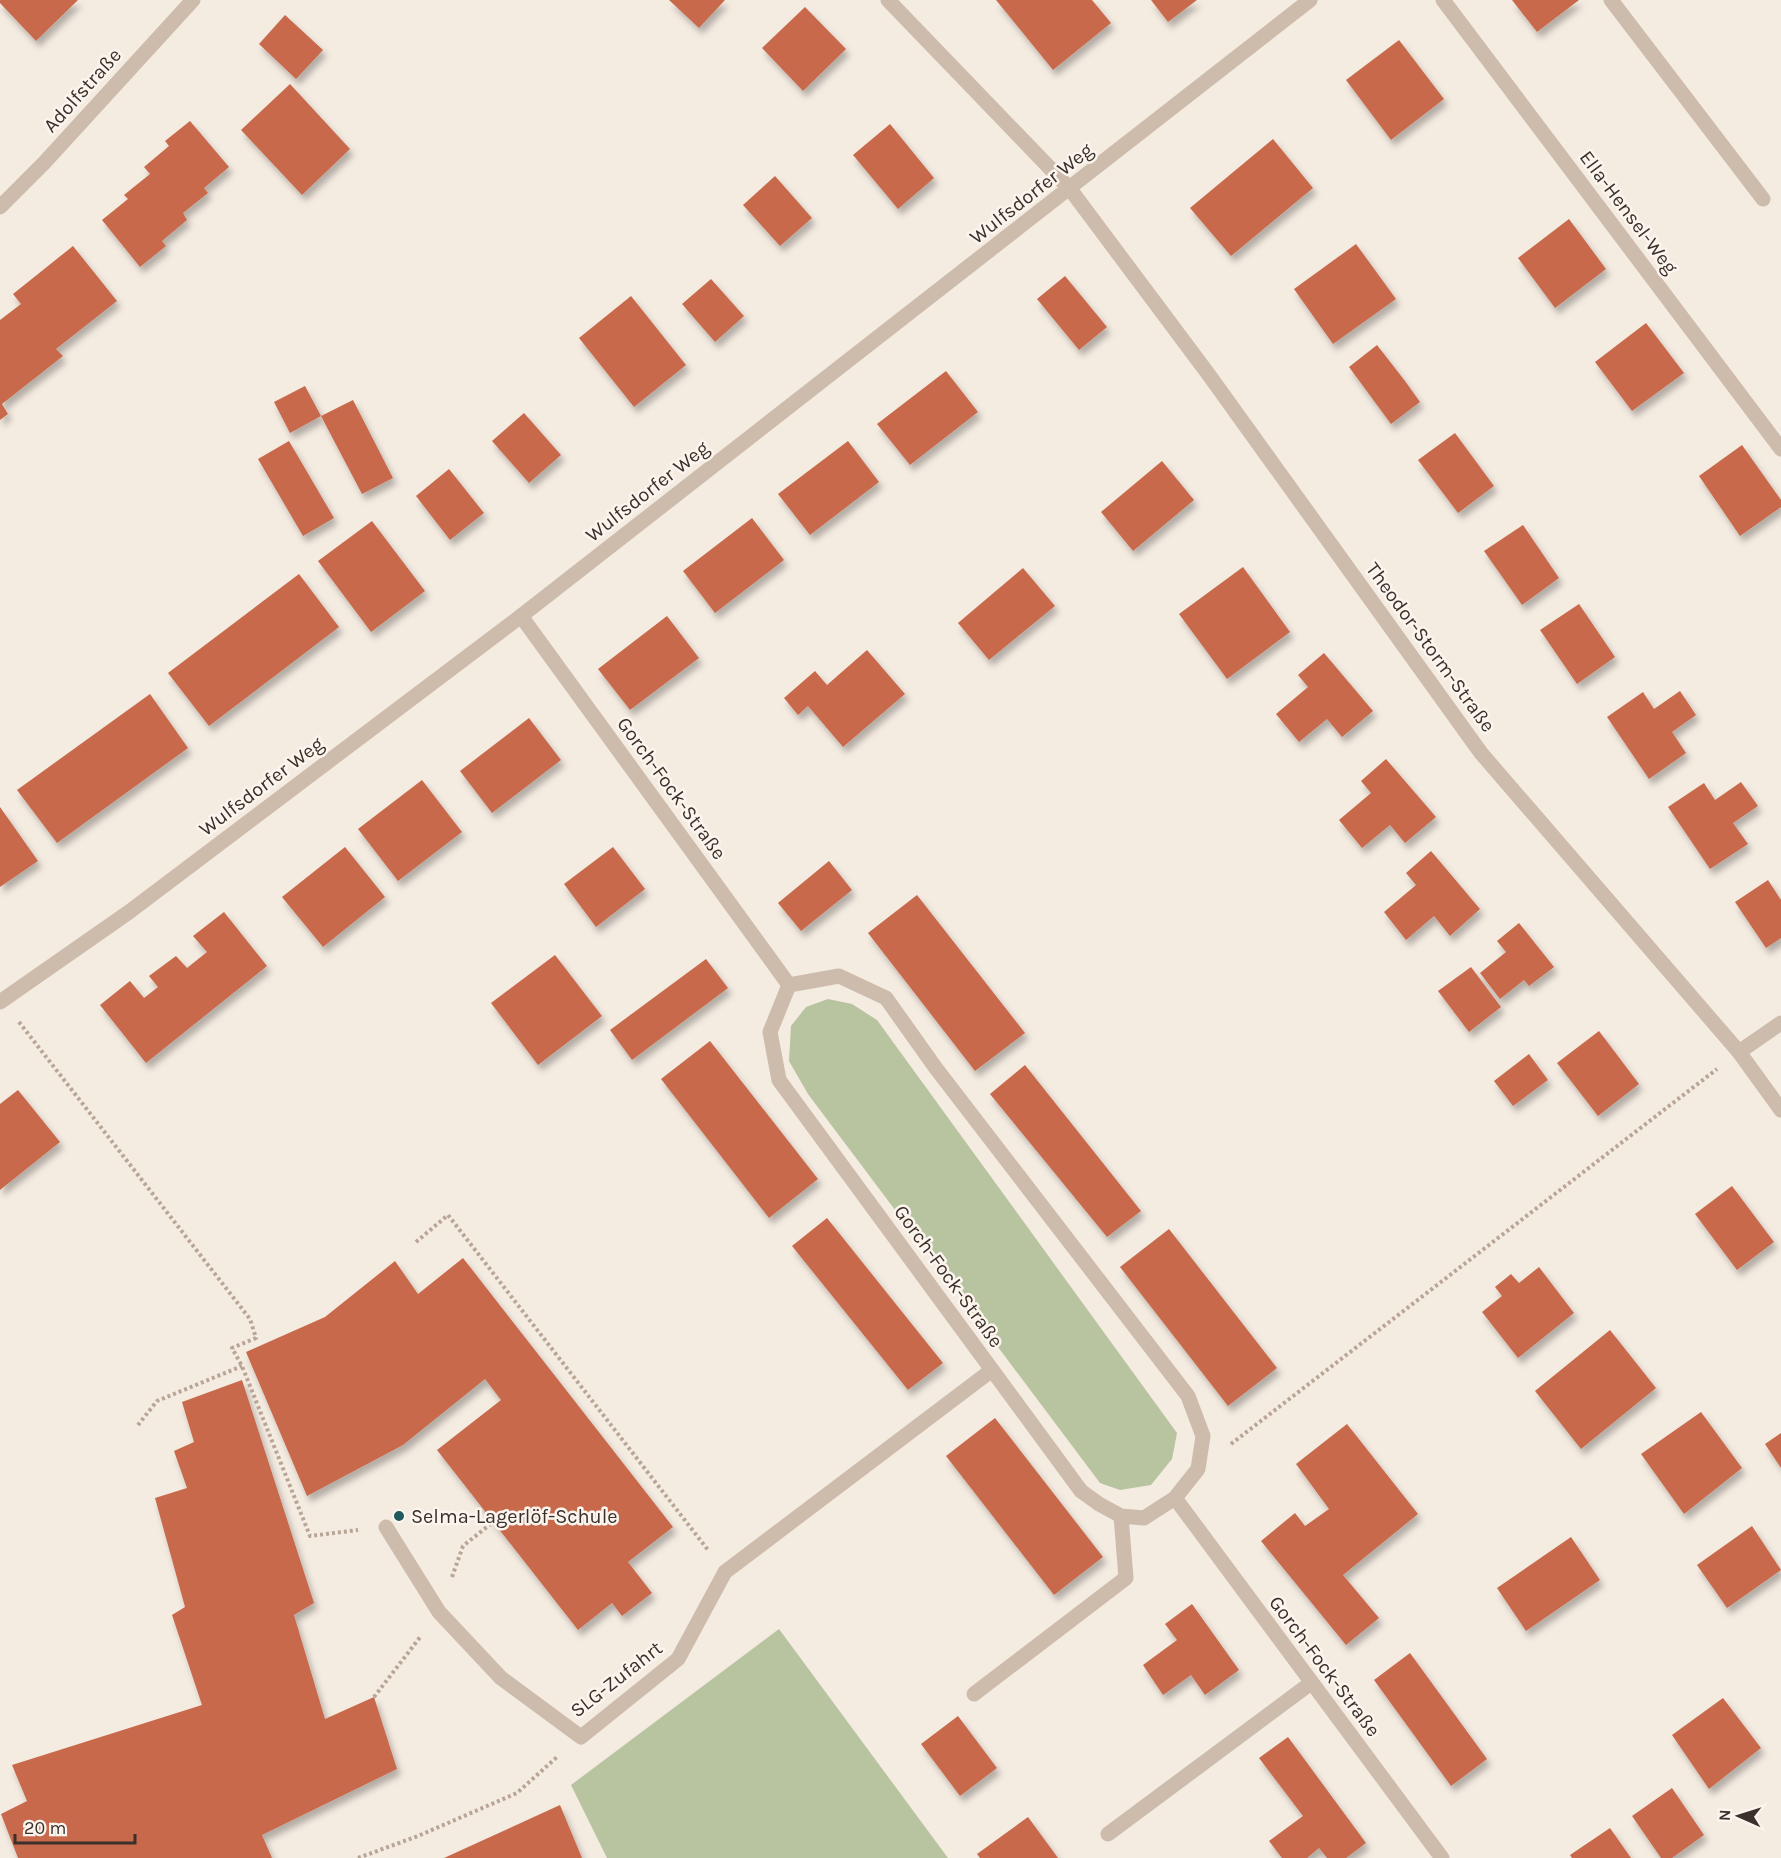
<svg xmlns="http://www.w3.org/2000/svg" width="1781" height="1858" viewBox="0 0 1781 1858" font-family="Karla,sans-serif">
<defs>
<filter id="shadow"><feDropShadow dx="3.5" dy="6" stdDeviation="3" flood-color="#0004"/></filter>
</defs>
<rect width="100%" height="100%" fill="#f4ebe1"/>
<g fill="#b8c4a0">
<path d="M828,999L852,1004L877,1020L1177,1433L1172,1459L1151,1485L1120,1490L1100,1483L808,1094L789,1061L791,1026L806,1007Z"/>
<path d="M779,1629L948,1858H607L571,1785Z"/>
</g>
<g fill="#c8694b" filter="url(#shadow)">
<path d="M0,0H78L36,41L0,3Z"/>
<path d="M669,0H725L699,28Z"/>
<path d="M996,0H1092L1111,23L1053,70Z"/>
<path d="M1151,0H1197L1168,22Z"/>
<path d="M1512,0H1579L1537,32Z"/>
<path d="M805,7L846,49L803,91L762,48Z"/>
<path d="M285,15L323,50L296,79L259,44Z"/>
<path d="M1399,40L1444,99L1391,140L1346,80Z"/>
<path d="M290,84L350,149L302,195L241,130Z"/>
<path d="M190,121L229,167L204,188L208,193L183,213L187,220L162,241L166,246L140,267L102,220L128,199L124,195L150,174L144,167L169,146L165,141Z"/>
<path d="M890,124L934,178L898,209L853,155Z"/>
<path d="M1273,139L1313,188L1231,256L1190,208Z"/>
<path d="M775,176L812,218L780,246L743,205Z"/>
<path d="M1569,219L1606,269L1555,308L1518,258Z"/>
<path d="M1356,244L1396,299L1333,344L1294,289Z"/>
<path d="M73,246L117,301L56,349L63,356L2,404L8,414L0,420V320L21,304L13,294Z"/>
<path d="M1065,276L1107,327L1079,350L1037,299Z"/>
<path d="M711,279L744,316L715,342L682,304Z"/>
<path d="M631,296L686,365L634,407L579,338Z"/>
<path d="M1646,323L1684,373L1632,411L1595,362Z"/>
<path d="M1377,345L1405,381L1420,402L1391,424L1349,367Z"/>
<path d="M946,371L978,412L910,465L877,424Z"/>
<path d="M305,386L321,416L353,400L393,478L362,494L321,416L290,433L274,402Z"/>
<path d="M524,413L561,455L529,483L492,441Z"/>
<path d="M1455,433L1494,486L1458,513L1418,460Z"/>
<path d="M289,441L334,518L303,536L258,459Z"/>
<path d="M848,441L879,482L810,535L778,494Z"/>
<path d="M1742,445L1781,500V507L1740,536L1699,476Z"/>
<path d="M1162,461L1194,500L1133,551L1101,512Z"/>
<path d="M449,469L484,513L450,540L416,496Z"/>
<path d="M752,518L784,560L715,613L683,571Z"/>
<path d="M372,521L425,591L371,632L318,561Z"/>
<path d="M1523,525L1559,578L1522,605L1484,551Z"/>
<path d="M1243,567L1290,632L1227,679L1179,614Z"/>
<path d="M1023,568L1055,606L989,660L958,623Z"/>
<path d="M299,574L339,627L209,726L168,673Z"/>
<path d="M1579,604L1615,657L1577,684L1540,630Z"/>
<path d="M667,616L699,658L630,710L598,669Z"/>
<path d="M867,650L905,694L843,747L808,706L798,715L784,698L815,671L827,685Z"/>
<path d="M1324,653L1373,711L1342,737L1327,719L1299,742L1276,714L1308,687L1298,675Z"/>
<path d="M1680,691L1696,715L1672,732L1686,753L1649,779L1607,717L1643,692L1654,709Z"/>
<path d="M150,694L188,748L57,843L17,790Z"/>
<path d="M529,718L561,760L492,813L460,771Z"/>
<path d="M1386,759L1436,817L1405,843L1390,825L1362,848L1339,820L1371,793L1361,781Z"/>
<path d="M422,780L462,832L398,881L358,829Z"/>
<path d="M1741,782L1758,806L1733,823L1748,844L1710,869L1668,807L1704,783L1715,800Z"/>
<path d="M0,807L38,861L0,887Z"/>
<path d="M345,847L385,897L323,947L282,897Z"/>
<path d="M613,847L645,889L596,927L564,884Z"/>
<path d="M1431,851L1480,909L1450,936L1434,916L1406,940L1384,912L1416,885L1406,873Z"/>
<path d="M829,861L852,890L801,931L778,903Z"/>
<path d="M1768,880L1781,900V938L1766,948L1735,902Z"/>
<path d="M917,895L1025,1033L975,1071L868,933Z"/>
<path d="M224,912L267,966L146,1063L100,1005L130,981L144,998L158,987L149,976L176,956L187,968L207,952L193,936Z"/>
<path d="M1519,923L1554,967L1529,986L1524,980L1500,999L1480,973L1506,952L1497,941Z"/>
<path d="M555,955L602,1016L538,1065L491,1003Z"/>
<path d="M706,959L728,988L632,1060L610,1030Z"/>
<path d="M1471,967L1501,1007L1469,1032L1438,991Z"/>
<path d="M1599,1031L1639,1084L1598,1116L1557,1063Z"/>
<path d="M710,1041L818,1179L769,1218L661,1079Z"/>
<path d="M1529,1054L1548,1080L1513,1106L1494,1081Z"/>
<path d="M1025,1065L1141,1211L1107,1237L990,1094Z"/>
<path d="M18,1090L60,1142L0,1190V1104Z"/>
<path d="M1732,1186L1774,1242L1737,1270L1695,1214Z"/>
<path d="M827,1218L943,1363L908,1390L792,1246Z"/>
<path d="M1169,1229L1277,1368L1228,1406L1120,1267Z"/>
<path d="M463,1258L673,1527L628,1562L652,1593L622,1616L612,1603L578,1630L437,1450L501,1400L485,1379L403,1445L307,1496L246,1352L325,1317L395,1261L418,1294Z"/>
<path d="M1539,1267L1574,1313L1518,1358L1482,1312L1502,1296L1495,1287L1511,1274L1519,1283Z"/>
<path d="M1610,1330L1656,1388L1581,1449L1535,1391Z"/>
<path d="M242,1380L314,1603L294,1615L325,1719L374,1697L397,1769L262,1835L272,1858H18L1,1814L27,1801L12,1765L202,1705L172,1615L185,1607L155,1498L187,1488L174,1451L194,1442L182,1402Z"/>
<path d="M1701,1412L1742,1468L1684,1514L1641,1454Z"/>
<path d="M995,1418L1103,1557L1054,1595L946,1456Z"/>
<path d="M1347,1424L1418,1514L1343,1575L1379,1618L1346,1645L1261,1541L1295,1513L1305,1526L1329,1509L1296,1464Z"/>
<path d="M1781,1433V1468L1765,1444Z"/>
<path d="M1752,1526L1781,1570L1727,1608L1697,1565Z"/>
<path d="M1571,1537L1600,1580L1526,1631L1497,1588Z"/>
<path d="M1192,1604L1239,1670L1205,1695L1191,1675L1163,1695L1143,1665L1177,1640L1165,1624Z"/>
<path d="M1410,1653L1487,1759L1451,1786L1374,1680Z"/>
<path d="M1723,1698L1761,1748L1709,1789L1672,1735Z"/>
<path d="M958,1716L997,1768L960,1796L921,1744Z"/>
<path d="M1288,1737L1366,1843L1346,1858H1327L1319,1848L1307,1858H1282L1269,1841L1303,1816L1259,1758Z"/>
<path d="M1672,1788L1704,1835L1672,1858H1661L1632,1816Z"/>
<path d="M560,1805L582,1858H444Z"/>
<path d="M1028,1817L1058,1858H980L977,1854Z"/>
<path d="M1610,1828L1631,1858H1572L1570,1855Z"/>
</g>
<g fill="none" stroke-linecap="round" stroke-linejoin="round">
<g stroke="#b9a596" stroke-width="4" stroke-dasharray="3 3" stroke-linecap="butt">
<path d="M19,1022L250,1319L256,1338L232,1348L242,1366L310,1536L358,1530"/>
<path d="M416,1242L448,1215L708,1550"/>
<path d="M138,1425L157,1401L242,1366"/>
<path d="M1231,1444L1717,1069"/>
<path d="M452,1577L463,1546L493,1522"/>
<path d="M374,1697L421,1636"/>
<path d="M358,1858L418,1836L517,1793L558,1756"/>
</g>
<g stroke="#cdbbac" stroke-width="15">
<path d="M1611,0L1763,199"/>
<path d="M386,1527L439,1612L501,1678L581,1737L678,1659L725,1572L992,1370"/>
<path d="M974,1694L1126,1578L1121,1516"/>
<path d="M1108,1834L1311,1683"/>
</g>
<g stroke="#cdbbac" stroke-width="15">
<path d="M888,0L1070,189L1209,375L1481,753L1739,1052L1781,1110"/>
<path d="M1443,0L1781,449"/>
<path d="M0,207L44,163L193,0"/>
<path d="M521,616L789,985"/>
<path d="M839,976L886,998L935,1067L1188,1396L1203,1436L1198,1469L1175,1498L1144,1518L1121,1516L1099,1504L1081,1491L779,1080L770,1032L789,985Z"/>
<path d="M0,1002L129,912L521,616L1310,0"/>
<path d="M1739,1052L1781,1023"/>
<path d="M1175,1498L1442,1858"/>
</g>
</g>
<circle fill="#1f5a5e" stroke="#fbf5ee" stroke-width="2" cx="399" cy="1516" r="6"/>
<g text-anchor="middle" stroke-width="5" stroke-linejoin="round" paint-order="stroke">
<g font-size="20" fill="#3b302b" stroke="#fbf5ee">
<text transform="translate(82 90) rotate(-48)" y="7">Adolfstraße</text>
<text transform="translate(1031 193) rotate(-38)" y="7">Wulfsdorfer Weg</text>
<text transform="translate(1629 212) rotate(53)" y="7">Ella-Hensel-Weg</text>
<text transform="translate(647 491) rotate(-38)" y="7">Wulfsdorfer Weg</text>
<text transform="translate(1431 647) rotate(54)" y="7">Theodor-Storm-Straße</text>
<text transform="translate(261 786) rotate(-37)" y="7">Wulfsdorfer Weg</text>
<text transform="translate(672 788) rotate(54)" y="7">Gorch-Fock-Straße</text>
<text transform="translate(949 1276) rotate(54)" y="7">Gorch-Fock-Straße</text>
<text transform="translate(1325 1666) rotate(53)" y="7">Gorch-Fock-Straße</text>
<text transform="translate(616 1679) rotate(-38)" y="7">SLG-Zufahrt</text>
</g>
<g font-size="20" fill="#3b302b" stroke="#fbf5ee" text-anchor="start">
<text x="411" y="1523">Selma-Lagerlöf-Schule</text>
</g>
</g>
<g transform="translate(1739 1816) rotate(273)" stroke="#fbf5ee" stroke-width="4.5" paint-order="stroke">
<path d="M0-4.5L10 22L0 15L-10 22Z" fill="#3b302b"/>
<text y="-9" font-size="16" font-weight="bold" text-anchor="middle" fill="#3b302b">N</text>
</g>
<path d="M15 1834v9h120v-9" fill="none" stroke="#3b302b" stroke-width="3"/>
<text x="24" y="1834" font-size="18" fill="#3b302b" stroke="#fbf5ee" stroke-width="4.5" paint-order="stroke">20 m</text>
</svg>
